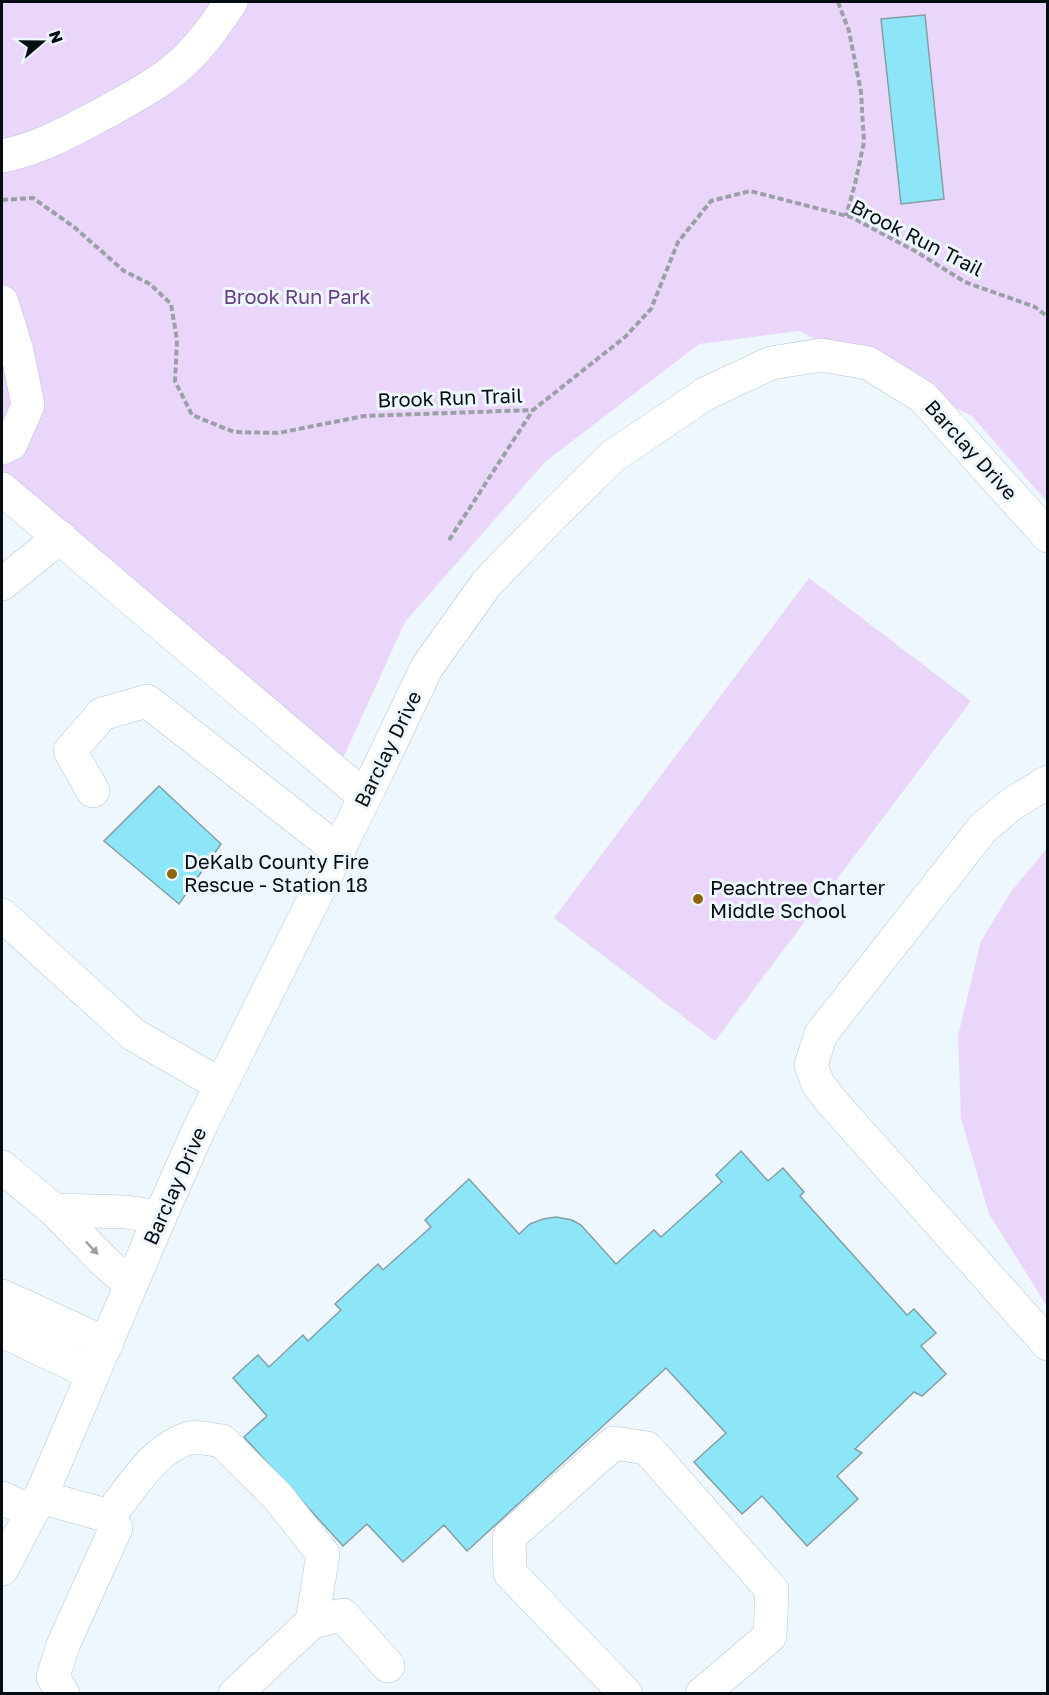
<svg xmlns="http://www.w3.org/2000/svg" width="1049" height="1695" viewBox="0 0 1049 1695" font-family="'Golos Text',sans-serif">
<rect width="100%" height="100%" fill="#eef6fe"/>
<g fill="#ebd6fb">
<path d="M2,2H1047V502L972,416L799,331L699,344L545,462L405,622L330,787L2,483Z"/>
<path d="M809,578L971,701L715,1041L554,918Z"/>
<path d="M1047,848V1306L989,1214L961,1119L958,1036L981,941L1011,892Z"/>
</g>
<g fill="#8de6f7" stroke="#839fa5" stroke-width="1.5">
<path d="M925,15L944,199L901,204L881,19Z"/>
<path d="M159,786L221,844L179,904L104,841Z"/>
<path d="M741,1151L768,1181L783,1168L804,1192L800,1196L907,1315L914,1309L936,1333L921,1346L946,1374L922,1396L914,1392L855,1449L862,1453L837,1476L858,1499L807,1546L762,1496L742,1514L694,1462L726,1433L666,1368L467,1551L444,1525L403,1562L367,1524L343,1546L244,1437L267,1416L233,1378L258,1355L269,1367L303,1335L308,1341L341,1310L335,1304L378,1264L383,1270L431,1227L425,1220L469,1179L519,1234L530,1224L543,1219L556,1217L572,1220L581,1225L616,1264L654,1230L661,1237L722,1182L716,1175Z"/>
</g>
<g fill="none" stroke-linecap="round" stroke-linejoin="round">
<defs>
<g id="minor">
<path d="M2,156C40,149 74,129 108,111C133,97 160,83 182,63C202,45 216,24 231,2"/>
<path d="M2,302L17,351L28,405L11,444L2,448"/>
<path d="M2,489L365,797"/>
<path d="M2,584L60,537"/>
<path d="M1048,782L1013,803L983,828L821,1034L811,1065L818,1084L832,1102L1048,1344"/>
<path d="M93,791L70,751L102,714L147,701L339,851"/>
<path d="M2,915L134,1035L221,1085"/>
<path d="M2,1167L54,1210L105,1262L131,1285"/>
<path d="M54,1210L126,1212L160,1217"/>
<path d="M2,1296L107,1344"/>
<path d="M2,1331L93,1374"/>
<path d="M40,1497L109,1516L116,1528L63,1645L53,1677L63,1694"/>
<path d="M2,1498L32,1512"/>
<path d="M109,1516C131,1489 154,1448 189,1438C199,1436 213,1440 222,1441L278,1497L323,1554L312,1622"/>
<path d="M2,1569L43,1491L160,1217L199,1129L365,797L427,667L487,583L550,518L613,456L705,394L771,363L821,355L868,363L923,397L1048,536"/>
<path d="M235,1694L312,1622L343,1615L388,1666"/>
<path d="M626,1694L510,1573L509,1537L614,1443L647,1448L772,1590L770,1636L702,1694"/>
</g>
</defs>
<use href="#minor" stroke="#b3c6d8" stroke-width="34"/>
<g stroke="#99a1a7" stroke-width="4" stroke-dasharray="6 3" stroke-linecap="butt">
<path d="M838,2L849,31L861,92L864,142L855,184L846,216"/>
<path d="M2,200L33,198L74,227L124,271L150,284L171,304L177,340L175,381L192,415L234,432L278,433L364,416L533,410L625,337L651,309L678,242L711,201L750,191L851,217L915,251L965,282L1035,307L1048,317"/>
<path d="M449,540L533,410"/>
</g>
<use href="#minor" stroke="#fff" stroke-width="33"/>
</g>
<defs><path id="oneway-solid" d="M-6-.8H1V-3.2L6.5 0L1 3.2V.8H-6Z" transform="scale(1.5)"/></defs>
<use fill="#9b9ea0" href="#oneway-solid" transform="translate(92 1248) rotate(46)"/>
<g fill="#8f660c" stroke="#eef6fe" stroke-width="2">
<circle cx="172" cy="874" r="6"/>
<circle cx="698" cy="899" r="6"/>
</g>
<g text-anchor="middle" stroke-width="6" stroke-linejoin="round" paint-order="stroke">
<g font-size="20" fill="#060d12" stroke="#eef6fe">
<text transform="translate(917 238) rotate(27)" y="7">Brook Run Trail</text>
<text transform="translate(450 398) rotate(-2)" y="7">Brook Run Trail</text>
<text transform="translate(971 450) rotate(48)" y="7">Barclay Drive</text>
<text transform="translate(388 749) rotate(-64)" y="7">Barclay Drive</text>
<text transform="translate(175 1186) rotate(-66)" y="7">Barclay Drive</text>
</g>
<g font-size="20" fill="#683e84" stroke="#eef6fe">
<text x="297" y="304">Brook Run Park</text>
</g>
<g font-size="20" fill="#060d12" stroke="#eef6fe" text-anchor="start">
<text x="184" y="869">DeKalb County Fire<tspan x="184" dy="23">Rescue - Station 18</tspan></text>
<text x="710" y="895">Peachtree Charter<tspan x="710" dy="23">Middle School</tspan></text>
</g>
</g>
<rect width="1049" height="1695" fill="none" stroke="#060d12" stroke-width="6"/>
<g transform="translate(42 42) rotate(70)" stroke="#eef6fe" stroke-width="4.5" paint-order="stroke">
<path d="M0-4.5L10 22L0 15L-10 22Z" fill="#060d12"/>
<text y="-9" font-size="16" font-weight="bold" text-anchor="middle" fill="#060d12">N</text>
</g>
</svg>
